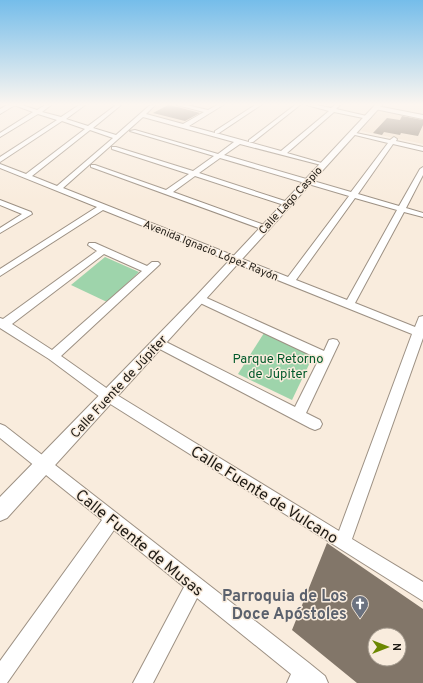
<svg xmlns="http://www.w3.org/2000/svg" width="423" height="683" viewBox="0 0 423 683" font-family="Overpass,sans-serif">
<rect width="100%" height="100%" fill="#f9ecdd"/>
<g fill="#f1dfca">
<path d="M157,105H175L204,112L182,124L146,115Z"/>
<path d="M379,109L423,118V144L361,131Z"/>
</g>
<g fill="#9ed4ab">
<path d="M105,257L139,272L107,302L71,285Z"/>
<path d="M264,333L314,354L292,400L238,374Z"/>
</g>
<g fill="#827669" fill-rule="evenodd">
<path d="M168,105L178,107L200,113L185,121L153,113Z"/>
<path d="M402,116L423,120V125L418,136L401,133L400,135L384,132L382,135L373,133L387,118L400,120Z"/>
<path d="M327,543L423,609V683H357L292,630ZM375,635H399V659H375Z"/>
</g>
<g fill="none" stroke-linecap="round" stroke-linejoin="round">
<defs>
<g id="minor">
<path d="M14,105H22L37,110L45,105H51L42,112L61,117L79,105H85L66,119L88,126L116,105H121L93,128L116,135L150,105H155L146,114L183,124L204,112L177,105H186L208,110L217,105H223L189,126L215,133V131L255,105H261L219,133H216L281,151L329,111L307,105H317L331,108L335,105H340L336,109L371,117L368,119L334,112L287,153L325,164V166L240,144L224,155L351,192L388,143L351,134V132L390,140L394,137L397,139L396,141L423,147V151L393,144L358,194L399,206L420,169L423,167V175L406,208L423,213V217L404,212L355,303L415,327L419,317L423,316V338L352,539L423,582V601L104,400L49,359L0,328V318L3,319L97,251L88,245L89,243H95L147,266L152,262H158L160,264L158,266L61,356L112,392L339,531L412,334L103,210L0,276V269L97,207L0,168V164L26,174L85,129L62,121L0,162V157L57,120L38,114L0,137V133L33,112ZM143,117L234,142L218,154L135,130L130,131L214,156L193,171L116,147H112V149L189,174L166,190L95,165H91V167L264,230H267V226L173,192L195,176L284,205H290L291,203L199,173L220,158L349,196L288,277L63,188ZM90,130L113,138L57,186L32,176ZM355,198L397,210L347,300L296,280ZM104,254L142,271L52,350L12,324Z"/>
<path d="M295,105H300L253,142H249V140Z"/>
<path d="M377,106L423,115V119L375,109L374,108Z"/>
<path d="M0,200L31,212L32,214L0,233V228L22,214L0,205Z"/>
<path d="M200,295L324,351L329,340L333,339L337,340L339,343L306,413L320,420L322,424L320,428L315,430L310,428L154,346L152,343L154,340L158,339L162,340L295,407L319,359L196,301L195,299Z"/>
<path d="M0,424L5,426L309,663L325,676L328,683H287L291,674L197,598L153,683H133L184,587L114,530L7,683H0V661L102,520L0,438Z"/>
</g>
<g id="tertiary">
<path d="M7,105H15L0,114V109Z"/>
<path d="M375,105H382L7,518L0,521V497L196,296Z"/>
</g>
</defs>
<use href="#minor" stroke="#9d9184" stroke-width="2"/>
<use href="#tertiary" stroke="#9d9184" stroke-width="2"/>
<use href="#minor" fill="#fff" fill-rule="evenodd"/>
<use href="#tertiary" fill="#fff" fill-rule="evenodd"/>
</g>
<linearGradient id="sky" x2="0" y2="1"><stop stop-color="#75bdea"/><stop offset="0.52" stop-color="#fcf6f0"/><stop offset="1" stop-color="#fcf6f0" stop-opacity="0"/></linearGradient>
<rect width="423" height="201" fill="url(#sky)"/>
<defs>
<symbol id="church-pin" viewBox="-11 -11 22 30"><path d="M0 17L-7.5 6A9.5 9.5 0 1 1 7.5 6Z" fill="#6b7280" stroke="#f9ecdd"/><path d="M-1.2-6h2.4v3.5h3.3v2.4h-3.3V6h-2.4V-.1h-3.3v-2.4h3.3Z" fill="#fff"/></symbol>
</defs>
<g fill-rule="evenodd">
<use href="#church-pin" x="350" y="594" width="20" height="27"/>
</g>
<g text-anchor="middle" stroke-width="3" stroke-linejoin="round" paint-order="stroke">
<g font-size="11" fill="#201c16" stroke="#f9ecdd">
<text transform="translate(290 200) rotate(-47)" y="4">Calle Lago Caspio</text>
<text transform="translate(211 250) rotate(22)" y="4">Avenida Ignacio López Rayón</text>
</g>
<g font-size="13" fill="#035a2b" stroke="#f9ecdd">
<text x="278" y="363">Parque Retorno<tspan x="278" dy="15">de Júpiter</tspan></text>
</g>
<g font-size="13" fill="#201c16" stroke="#f9ecdd">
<text transform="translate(118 386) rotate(-47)" y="5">Calle Fuente de Júpiter</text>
</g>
<g font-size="16" fill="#201c16" stroke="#f9ecdd">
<text transform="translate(265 494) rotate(32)" y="6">Calle Fuente de Vulcano</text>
<text transform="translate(140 542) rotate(39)" y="6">Calle Fuente de Musas</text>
</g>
<g font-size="16" font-weight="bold" fill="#5b616d" stroke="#f9ecdd" text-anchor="end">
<text x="347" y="601">Parroquia de Los<tspan x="347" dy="18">Doce Apóstoles</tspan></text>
</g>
</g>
<g transform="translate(387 647) rotate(90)"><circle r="19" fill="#f9ecdd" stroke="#a2998d"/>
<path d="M0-3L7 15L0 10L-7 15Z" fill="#6c8800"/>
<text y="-6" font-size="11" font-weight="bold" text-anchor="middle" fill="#201c16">N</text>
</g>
</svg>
